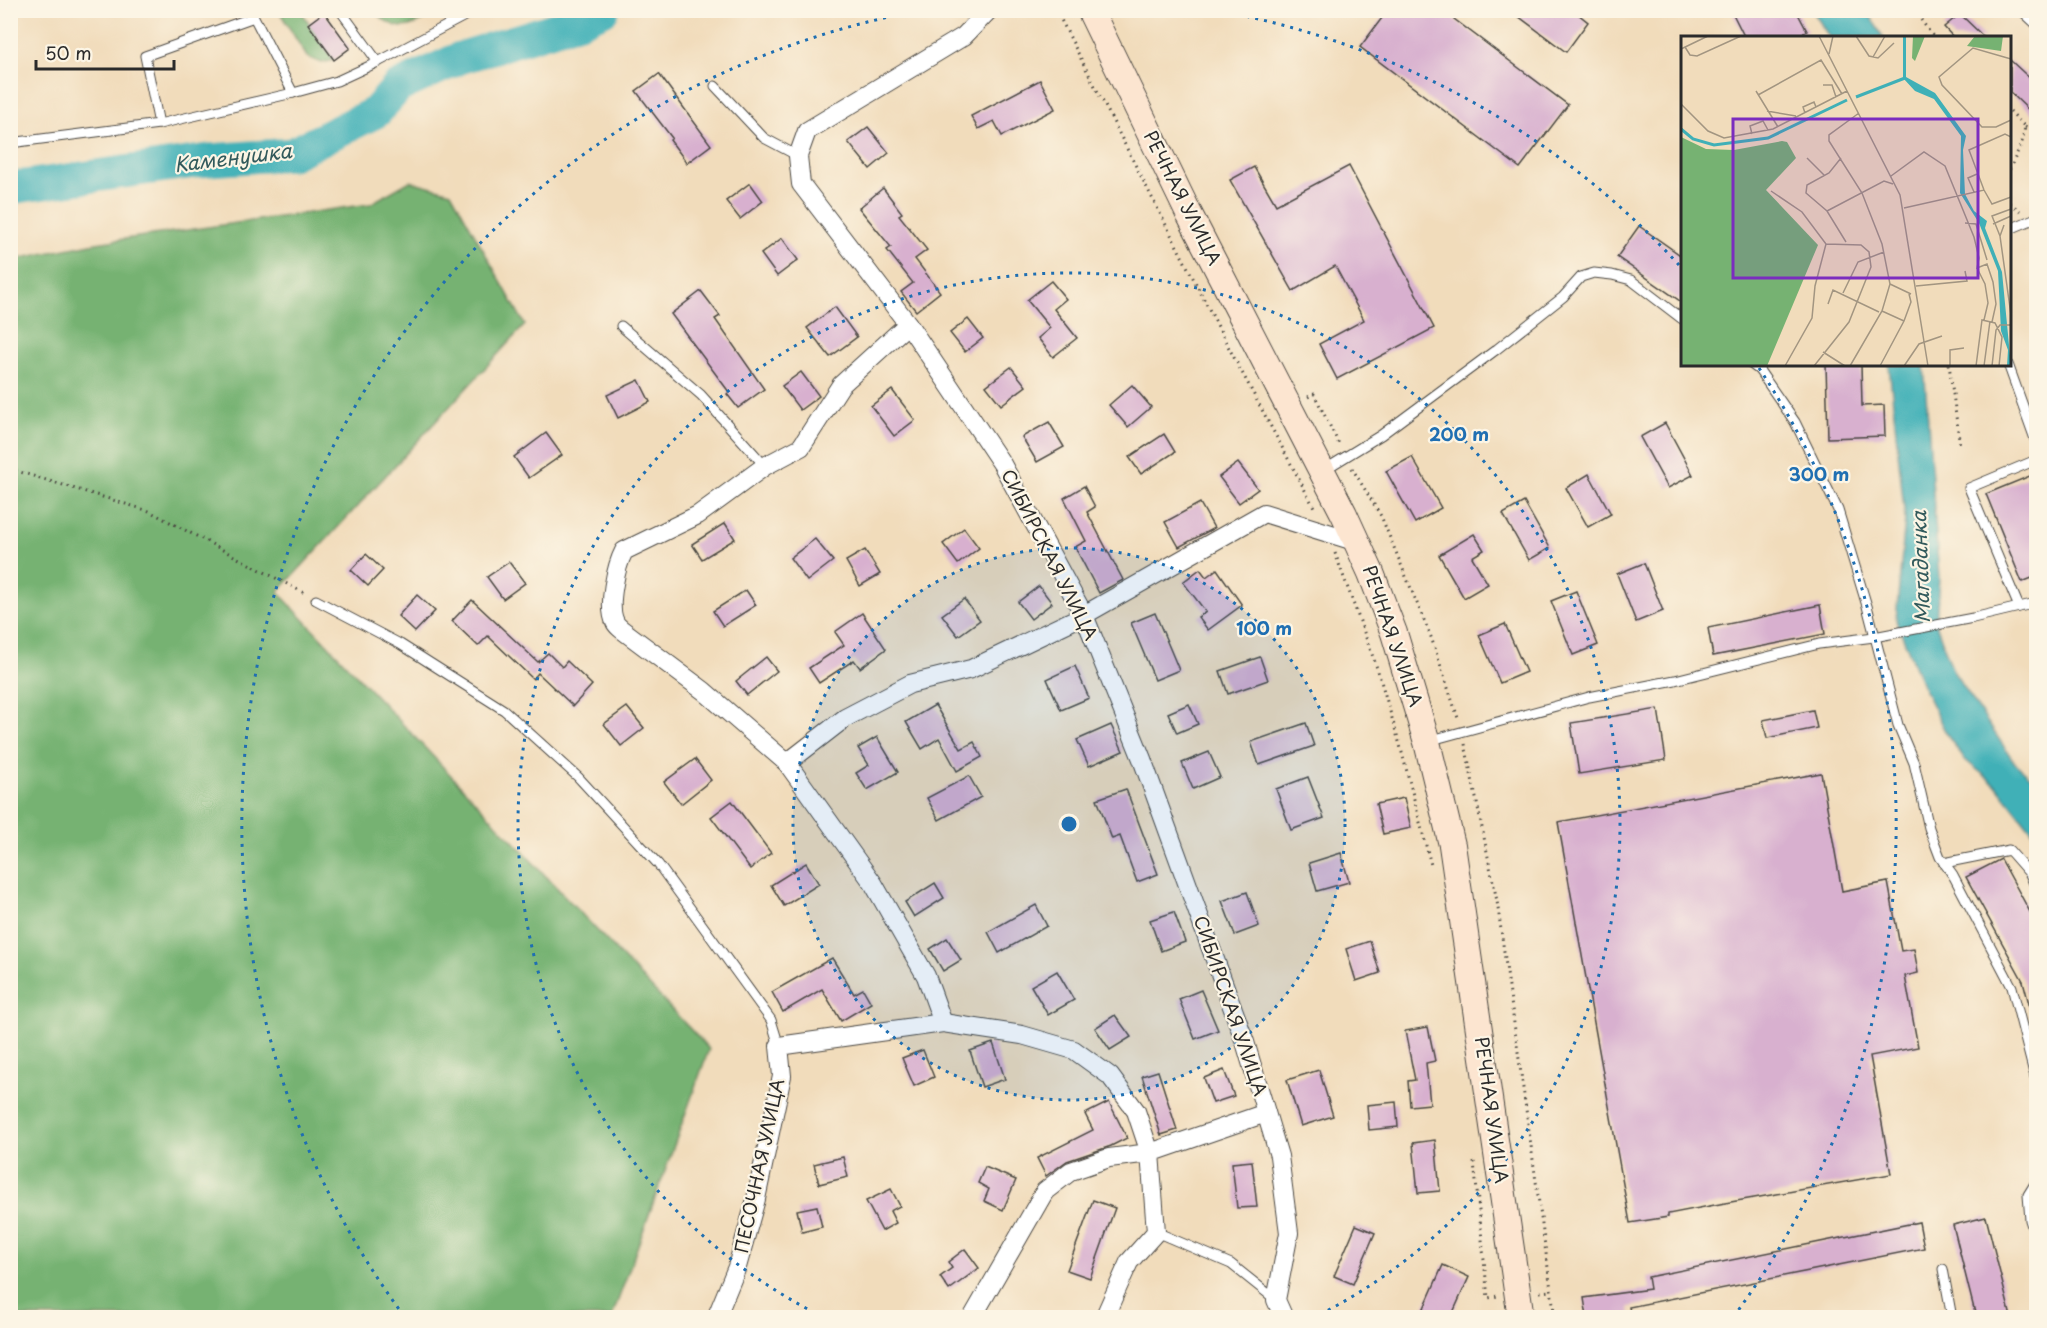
<svg xmlns="http://www.w3.org/2000/svg" width="2047" height="1328" viewBox="0 0 2047 1328" font-family="'Playpen Sans',sans-serif">
<rect width="100%" height="100%" fill="#fcf5e5"/>
<filter id="ink" filterUnits="userSpaceOnUse"><feTurbulence type="fractalNoise" baseFrequency=".0167" numOctaves="2"/><feDisplacementMap in="SourceGraphic" scale="12" xChannelSelector="R" yChannelSelector="G"/><feConvolveMatrix kernelMatrix="1 2 1 2 8 2 1 2 1" color-interpolation-filters="sRGB"/></filter>
<filter id="wash" filterUnits="userSpaceOnUse"><feTurbulence type="fractalNoise" baseFrequency=".008" numOctaves="4" result="noise"/><feDisplacementMap in="SourceGraphic" scale="24" xChannelSelector="R" yChannelSelector="G"/><feGaussianBlur stdDeviation="1.35" result="paint"/><feColorMatrix in="noise" values="0 0 0 0 0 0 0 0 0 0 0 0 0 0 0 0 0 1.4 0 .05"/><feComposite in="paint" operator="in"/></filter>
<g filter="url(#wash)">
<rect width="100%" height="100%" fill="#f1dcbb"/>
<g fill="#76b272" stroke="#506e4e" stroke-width="1.5">
<path d="M279,11H301L334,60L321,63L307,57Z"/>
<path d="M373,11H440C409,27 402,37 373,11Z"/>
<path d="M410,181L451,192L525,325L278,592L709,1049L612,1317H11V260L96,243L370,204Z"/>
</g>
<g fill="#3fb0b7" stroke="#356e71" stroke-width="1.5">
<path d="M1813,11H1867L1883,37H1829Z"/>
<path d="M1889,365H1924L1939,578L1936,624L1953,671L2015,763L2036,782V836L1995,784L1964,759L1945,731L1922,685L1896,620L1905,519Z"/>
</g>
<g fill="none" stroke-linecap="round" stroke-linejoin="round">
<path stroke="#3fb0b7" stroke-width="33" d="M10,188L209,160L292,154L376,112L398,87L460,58L579,21L603,10"/>
</g>
<g id="blocks">
<g fill="#d8b0cf">
<path d="M1388,10H1442L1568,105L1520,168L1360,47Z"/>
<path d="M1510,10H1573L1588,22L1566,52Z"/>
<path d="M1731,10H1796L1807,31L1796,38H1745Z"/>
<path d="M324,12L350,48L334,60L308,24Z"/>
<path d="M1960,14L1985,38H1954L1944,27Z"/>
<path d="M2010,60L2037,85V118L2010,92Z"/>
<path d="M659,74L711,145L687,163L670,140L672,138L636,91Z"/>
<path d="M1040,80L1055,109L1002,136L994,121L978,129L971,116Z"/>
<path d="M868,127L889,153L870,169L848,142Z"/>
<path d="M1349,166L1434,328L1337,379L1319,344L1364,320L1335,266L1293,291L1230,180L1254,167L1276,205Z"/>
<path d="M750,183L763,201L740,219L726,201Z"/>
<path d="M883,188L902,213L899,215L927,250L915,259L940,292L916,311L901,292L913,283L887,250L891,247L859,208Z"/>
<path d="M1639,226L1683,257V303L1617,257Z"/>
<path d="M782,238L798,260L777,276L761,254Z"/>
<path d="M1051,281L1066,299L1054,309L1077,338L1053,357L1038,338L1050,328L1027,300Z"/>
<path d="M701,291L720,316L715,319L764,389L738,408L727,394L729,392L671,314Z"/>
<path d="M835,307L857,337L830,357L807,328Z"/>
<path d="M968,319L983,338L965,352L950,333Z"/>
<path d="M1826,364H1861L1862,406L1884,405L1885,436L1828,438Z"/>
<path d="M1011,367L1026,386L1001,405L986,386Z"/>
<path d="M801,372L819,396L800,410L782,386Z"/>
<path d="M639,380L650,402L618,418L607,395Z"/>
<path d="M1132,385L1151,407L1128,427L1109,405Z"/>
<path d="M892,390L915,420L894,436L871,406Z"/>
<path d="M1049,422L1064,447L1037,462L1022,437Z"/>
<path d="M1665,423L1693,475L1668,488L1640,437Z"/>
<path d="M546,433L562,455L529,478L514,457Z"/>
<path d="M1164,434L1175,452L1141,474L1129,457Z"/>
<path d="M1412,457L1441,508L1415,523L1386,471Z"/>
<path d="M1238,463L1258,489L1239,503L1219,477Z"/>
<path d="M2037,473V576L2022,582L1986,494Z"/>
<path d="M1589,474L1611,514L1588,527L1566,488Z"/>
<path d="M1084,486L1095,507L1087,512L1123,580L1099,593L1075,547L1086,541L1064,498Z"/>
<path d="M1524,502L1550,548L1529,560L1503,514Z"/>
<path d="M1200,503L1214,528L1179,547L1165,522Z"/>
<path d="M725,523L735,539L702,559L692,544Z"/>
<path d="M964,528L979,548L958,564L943,544Z"/>
<path d="M1474,534L1484,550L1472,557L1488,584L1464,598L1439,555Z"/>
<path d="M815,539L833,561L807,581L790,558Z"/>
<path d="M865,550L880,574L860,586L846,561Z"/>
<path d="M366,554L383,570L368,586L351,570Z"/>
<path d="M509,562L525,583L503,599L487,577Z"/>
<path d="M1644,563L1663,611L1636,622L1617,574Z"/>
<path d="M1200,569L1206,577L1217,569L1242,605L1208,630L1198,617L1206,612L1183,582Z"/>
<path d="M1039,586L1052,603L1031,619L1018,602Z"/>
<path d="M746,590L756,605L723,626L713,611Z"/>
<path d="M1576,591L1598,645L1573,655L1551,601Z"/>
<path d="M417,595L435,611L415,632L398,616Z"/>
<path d="M964,599L980,620L958,636L942,615Z"/>
<path d="M472,600L538,662L548,653L562,667L567,661L592,685L573,706L538,673L533,679L488,636L478,646L452,621Z"/>
<path d="M1820,605L1825,634L1713,656L1708,628Z"/>
<path d="M862,613L886,649L860,668L854,660L819,683L809,668L844,645L835,632Z"/>
<path d="M1155,613L1179,670L1155,680L1131,623Z"/>
<path d="M1505,624L1526,672L1500,683L1479,635Z"/>
<path d="M766,657L777,671L747,695L736,681Z"/>
<path d="M1260,657L1268,680L1228,694L1220,671Z"/>
<path d="M1075,666L1089,698L1061,710L1047,679Z"/>
<path d="M1189,704L1198,724L1177,733L1168,713Z"/>
<path d="M935,705L961,749L974,742L982,757L957,771L939,738L922,749L906,722Z"/>
<path d="M627,707L644,728L621,746L604,724Z"/>
<path d="M1658,709L1666,760L1579,774L1571,723Z"/>
<path d="M1813,710L1817,728L1767,738L1763,720Z"/>
<path d="M1306,723L1314,746L1259,765L1251,742Z"/>
<path d="M1111,725L1123,751L1089,766L1077,740Z"/>
<path d="M877,737L898,772L867,790L856,773L869,765L858,748Z"/>
<path d="M1209,752L1220,777L1193,789L1182,763Z"/>
<path d="M695,759L711,780L681,804L664,782Z"/>
<path d="M1821,773L1842,891L1888,882L1901,951L1914,949L1918,973L1905,976L1918,1047L1870,1056L1891,1174L1725,1203L1668,1214V1217L1630,1223L1558,822Z"/>
<path d="M969,776L981,797L939,820L927,798Z"/>
<path d="M1308,777L1324,818L1291,830L1276,789Z"/>
<path d="M1126,789L1158,874L1137,882L1120,836L1112,839L1097,799Z"/>
<path d="M1404,798L1411,828L1383,834L1376,804Z"/>
<path d="M732,801L771,853L750,869L711,817Z"/>
<path d="M1341,853L1349,882L1317,891L1309,863Z"/>
<path d="M2001,859L2037,925V1015H2032L2023,981L1966,877Z"/>
<path d="M806,863L819,884L784,906L771,885Z"/>
<path d="M935,883L944,898L914,917L905,902Z"/>
<path d="M1247,892L1259,926L1235,935L1222,901Z"/>
<path d="M1036,905L1047,926L999,953L988,932Z"/>
<path d="M1174,912L1185,942L1161,951L1150,920Z"/>
<path d="M947,938L961,960L943,971L930,949Z"/>
<path d="M1370,941L1380,973L1356,981L1346,949Z"/>
<path d="M832,958L854,994L863,989L871,1003L841,1021L822,989L783,1012L772,992Z"/>
<path d="M1057,971L1074,1000L1048,1015L1031,986Z"/>
<path d="M1201,990L1218,1030L1195,1039L1179,999Z"/>
<path d="M1115,1015L1131,1037L1110,1050L1095,1028Z"/>
<path d="M1428,1027L1435,1061L1426,1063L1430,1104L1410,1106L1408,1081L1415,1080L1405,1031Z"/>
<path d="M993,1043L1005,1079L982,1087L970,1051Z"/>
<path d="M923,1050L934,1077L914,1086L902,1058Z"/>
<path d="M1224,1070L1234,1096L1213,1103L1204,1078Z"/>
<path d="M1319,1070L1333,1116L1301,1126L1287,1080Z"/>
<path d="M1158,1071L1177,1130L1161,1135L1142,1076Z"/>
<path d="M1109,1102L1127,1138L1111,1146L1067,1161L1046,1176L1037,1158L1093,1130L1085,1114Z"/>
<path d="M1396,1102L1398,1127L1369,1130L1367,1105Z"/>
<path d="M1435,1140L1440,1191L1418,1193L1413,1143Z"/>
<path d="M843,1157L848,1177L819,1184L814,1164Z"/>
<path d="M1252,1161L1257,1207L1237,1208L1232,1163Z"/>
<path d="M985,1167L1016,1180L1003,1210L984,1201L989,1189L978,1183Z"/>
<path d="M891,1189L900,1206L890,1211L896,1223L882,1231L866,1201Z"/>
<path d="M1093,1200L1115,1208L1090,1278L1067,1270Z"/>
<path d="M817,1206L822,1227L802,1232L797,1210Z"/>
<path d="M1986,1217L2011,1317H1976L1953,1225Z"/>
<path d="M1919,1222L1924,1248L1629,1307L1631,1317H1587L1584,1298L1650,1289L1648,1277Z"/>
<path d="M1356,1225L1375,1233L1353,1284L1334,1276Z"/>
<path d="M965,1249L979,1268L949,1290L940,1277L952,1268L948,1262Z"/>
<path d="M1443,1265L1469,1277L1451,1317H1420Z"/>
</g>
</g>
</g>
<g filter="url(#ink)">
<use href="#blocks" fill-opacity="0" stroke="#494641" stroke-width="1.5"/>
<g fill="none" stroke-linecap="round" stroke-linejoin="round">
<defs>
<g id="service">
<path d="M340,10L378,62"/>
<path d="M2021,10L2036,24"/>
<path d="M715,86L764,138L798,156"/>
<path d="M159,124L145,56L254,17L293,93"/>
<path d="M10,143L159,124L293,93L337,81L378,62L476,10"/>
<path d="M2010,229L2036,218"/>
<path d="M621,326L701,395L765,466"/>
<path d="M1751,364L1759,370L1795,422L1838,510L1867,606L1898,725L1914,763L1929,828L1940,857L1953,875L2012,987L2036,1081"/>
<path d="M2008,364L2036,442"/>
<path d="M1324,470L1381,435L1497,349L1563,297L1581,277L1594,273L1612,275L1631,280L1682,319"/>
<path d="M316,600L400,644L504,710L578,777L658,864L771,1020L779,1046"/>
<path d="M2019,607L1969,488L2036,460"/>
<path d="M1428,741L1589,697L1675,680L1819,644L1874,637L1973,618L2036,603"/>
<path d="M1944,863L2009,850L2030,874L2036,888"/>
<path d="M2036,1182L2028,1195L2030,1220L2036,1238"/>
<path d="M1156,1232L1231,1264L1276,1300"/>
<path d="M1943,1269L1952,1318"/>
</g>
<g id="minor">
<path d="M989,10L964,36L807,131L798,156L801,184L908,324L1002,464L1084,615L1142,759L1245,1042L1279,1156L1289,1233L1276,1300L1284,1318"/>
<path d="M908,324L841,385L801,447L765,466L698,515L624,551C616,566 607,607 615,622C616,625 619,627 621,629L704,691L787,763L873,883L926,976L943,1023"/>
<path d="M787,763L845,718L910,684L971,669L1084,615L1264,513L1357,542"/>
<path d="M716,1318L737,1267L756,1199L782,1076L779,1046L943,1023L1022,1035L1074,1050L1110,1076L1136,1111L1150,1153L1156,1232L1129,1262L1104,1318"/>
<path d="M972,1318L1045,1191L1071,1171L1109,1158L1150,1153L1266,1113"/>
</g>
<path id="secondary" d="M1090,10L1188,212L1344,514L1371,573L1394,633L1427,742L1452,845L1521,1318"/>
</defs>
<use href="#service" stroke="#494641" stroke-width="11"/>
<use href="#minor" stroke="#494641" stroke-width="20"/>
<use href="#secondary" stroke="#494641" stroke-width="28"/>
<g stroke="#494641" stroke-width="3" stroke-dasharray="1.5 4.5" stroke-linecap="butt">
<path d="M1056,10L1230,350L1315,509"/>
<path d="M1914,10L1934,38"/>
<path d="M2010,111L2025,127L2022,142L2010,169"/>
<path d="M2025,127L2036,132"/>
<path d="M2010,203L2020,211"/>
<path d="M1949,364L1960,446"/>
<path d="M1308,397L1314,394L1340,446"/>
<path d="M1352,468L1381,516L1431,637L1459,721"/>
<path d="M10,469L149,511L306,594"/>
<path d="M1335,553L1377,668L1400,745L1431,865"/>
<path d="M1465,744L1497,901L1555,1318"/>
<path d="M1474,1162L1488,1298L1498,1296"/>
<path d="M1540,1292L1550,1291"/>
</g>
<use href="#service" stroke="#fff" stroke-width="9"/>
<use href="#minor" stroke="#fff" stroke-width="18"/>
<use href="#secondary" stroke="#fce5d0" stroke-width="26"/>
</g>
</g>
<circle cx="1069" cy="824" r="276" fill="#1f6fb2" fill-opacity=".12"/>
<g fill="none" stroke="#1f6fb2" stroke-width="3" stroke-dasharray="3 6">
<circle cx="1069" cy="824" r="276"/>
<path d="M823 1317A551 551 0 1 1 1315 1317"/>
<path d="M404 1316A827 827 0 0 1 918 11M1220 11A827 827 0 0 1 1679 265M1759 368A827 827 0 0 1 1734 1316"/>
</g>
<g text-anchor="middle" stroke-width="4.5" stroke-linejoin="round" paint-order="stroke">
<g font-size="18" fill="#2b2b2b" stroke="#fcf5e5">
<text transform="translate(1182 198) rotate(63)" y="6">РЕЧНАЯ УЛИЦА</text>
<text transform="translate(1049 555) rotate(63)" y="6">СИБИРСКАЯ УЛИЦА</text>
<text transform="translate(1392 636) rotate(71)" y="6">РЕЧНАЯ УЛИЦА</text>
<text transform="translate(1230 1006) rotate(71)" y="6">СИБИРСКАЯ УЛИЦА</text>
<text transform="translate(1491 1110) rotate(82)" y="6">РЕЧНАЯ УЛИЦА</text>
<text transform="translate(760 1166) rotate(-78)" y="6">ПЕСОЧНАЯ УЛИЦА</text>
</g>
<g font-size="20" font-style="italic" fill="#325a5c" stroke="#fcf5e5">
<text transform="translate(233 158) rotate(-7)" y="7">Каменушка</text>
<text transform="translate(1921 567) rotate(-92)" y="7">Магаданка</text>
</g>
</g>
<g transform="translate(1681 36)">
<rect width="330" height="330" fill="#f1dcbb"/>
<path d="M232,0H244L234,25L231,22ZM294,0H322L320,15L286,10ZM0,101L25,113L53,114L101,105L106,106L115,122L85,154L137,209L86,330H0Z" fill="#76b272"/>
<path d="M222,0H225V41L254,57L285,100L282,114L284,158L293,175L306,185L304,192L321,236L330,330H326L327,314L320,295L317,235L298,187L279,157L280,100L253,63L234,55L222,42Z" fill="#3fb0b7"/>
<path fill="none" stroke="#3fb0b7" stroke-width="3" d="M175,61L224,42M0,93L12,103L33,109L87,102L166,64"/>
<path fill="none" stroke="#a29581" stroke-width="1.5" d="M138,0L219,159L247,330M175,0L188,20L197,22L213,7M4,11L9,19L16,20L60,0M0,13L27,0M148,18L152,0M192,21L204,0M330,23L292,12L258,41L261,49L301,91H315L330,84M142,49H151L155,61M75,55L97,91M77,59L140,24L161,58M0,68L27,95L43,102L92,93L166,55M86,75L115,80M124,77L122,71L133,66L135,71M71,98L69,90L82,85L87,94M126,122L143,139M160,122L148,137L126,149L125,157L146,175L165,206M210,140L243,116L264,130L293,201L298,222L296,232L306,228L312,246L315,268L311,286M303,154L288,114L324,98L330,101M90,155L121,176L145,208M293,156L287,142L296,138M223,172L303,154L311,168L330,161M146,175L203,145L212,148M284,187L295,188L306,224M312,188L330,180M323,189L319,200L330,279M319,200L311,180L330,173M296,232L304,248L307,267L303,284M209,248L230,258M235,250L286,245L284,235M162,257L177,226L203,216M147,268L152,254L198,276M201,275L223,285M142,316L164,330M104,330L131,282L134,250L145,208M133,330L168,286L190,231L188,216L180,209L145,208M169,330L201,275L209,248L201,208L181,157L148,105V99L178,77M199,330L223,285L230,266L228,258M223,330L238,308L261,300M269,330V314L283,312M295,330L301,284L314,287L321,301L318,330M303,330L309,285M311,330L315,294L319,289H330"/>
<path fill="#7b2cbf" fill-opacity="0.15" stroke="#7b2cbf" stroke-width="3" d="M52,83H297V242H52Z"/>
<rect width="330" height="330" fill="none" stroke="#2b2b2b" stroke-width="3"/>
</g>
<circle cx="1069" cy="824" r="9" fill="#1f6fb2" stroke="#fcf5e5" stroke-width="3"/>
<g font-size="18" text-anchor="middle" font-weight="bold" fill="#1f6fb2" stroke="#fcf5e5" stroke-width="4.5" stroke-linejoin="round" paint-order="stroke">
<text x="1459" y="441">200 m</text>
<text x="1819" y="481">300 m</text>
<text x="1264" y="635">100 m</text>
</g>
<rect width="2047" height="1328" fill="none" stroke="#fcf5e5" stroke-width="36"/>
<path d="M36 60v9h138v-9" fill="none" stroke="#2b2b2b" stroke-width="3"/>
<text x="45" y="60" font-size="18" fill="#2b2b2b" stroke="#fcf5e5" stroke-width="4.5" paint-order="stroke">50 m</text>
</svg>
